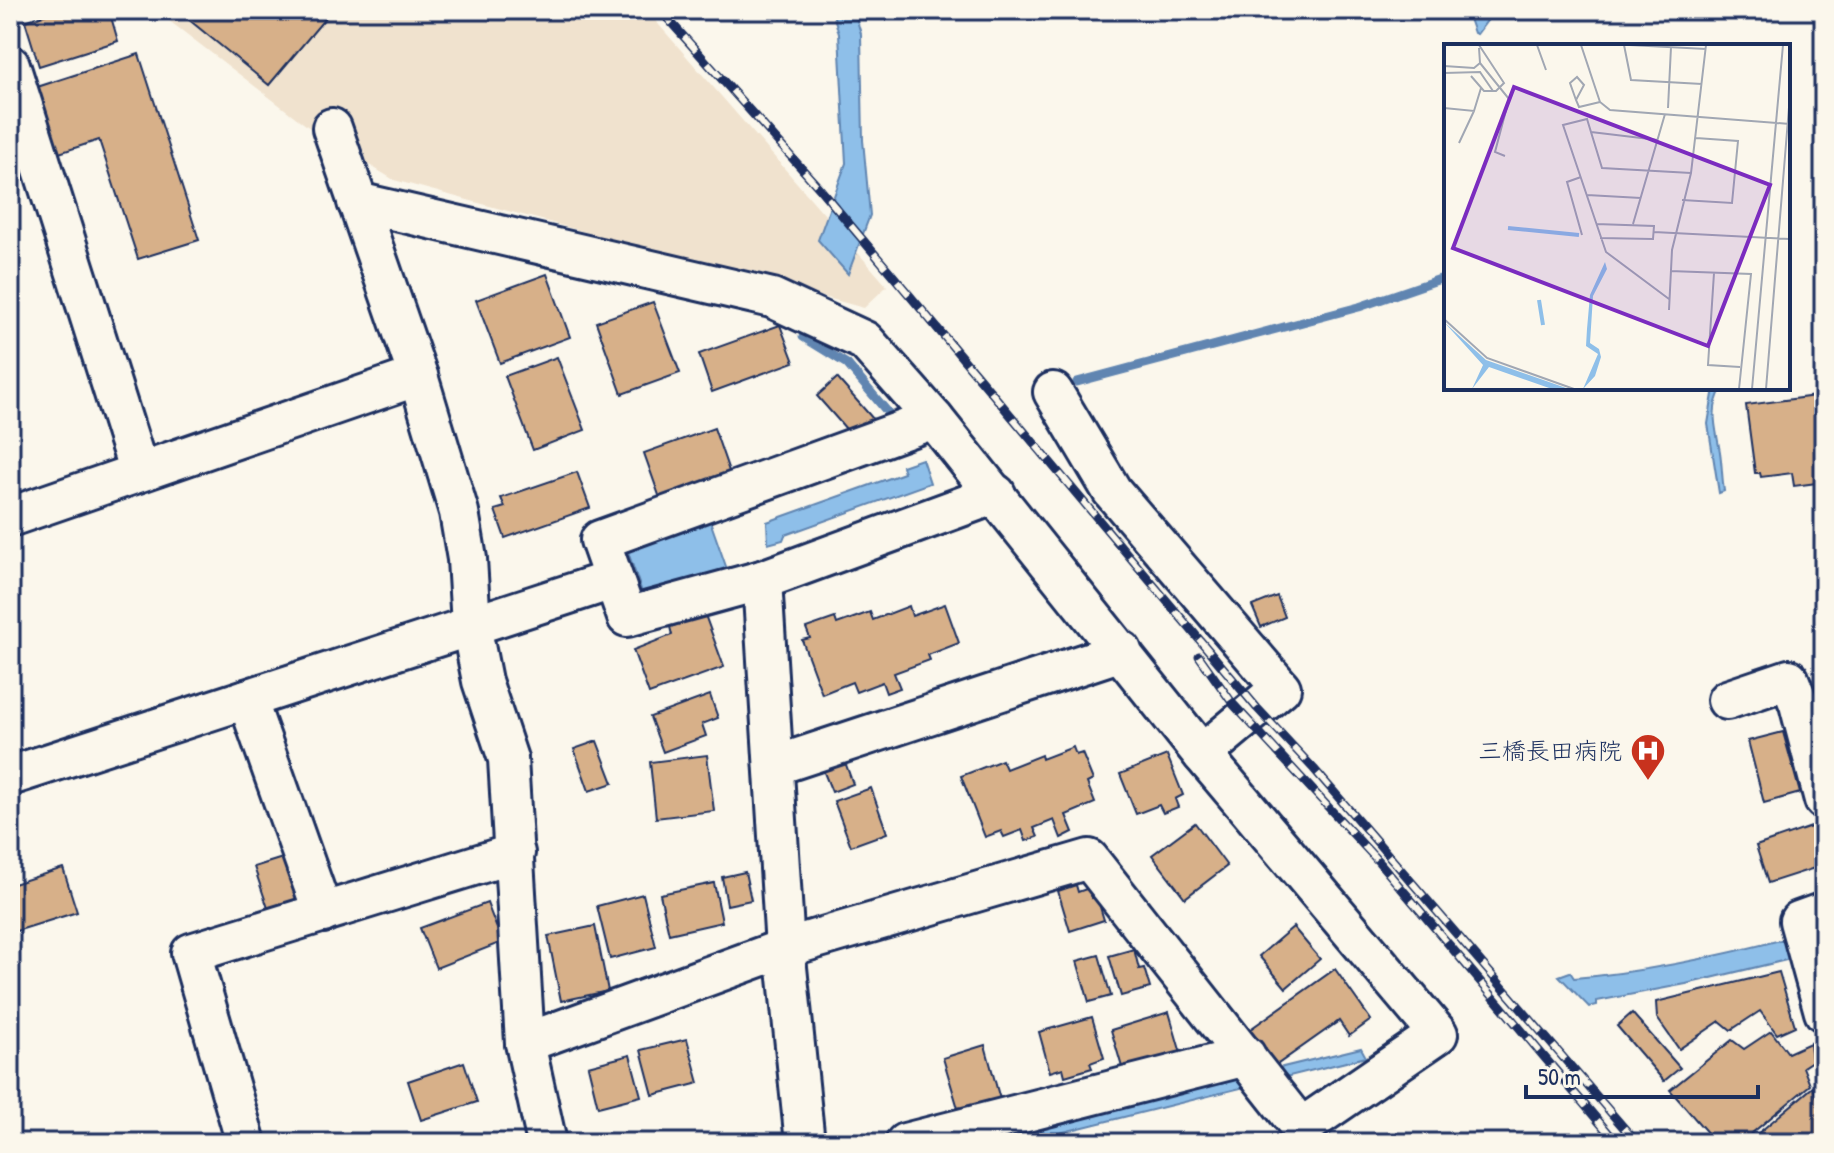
<svg xmlns="http://www.w3.org/2000/svg" width="1834" height="1153" viewBox="0 0 1834 1153" font-family="'Patrick Hand','Klee One',sans-serif">
<rect width="100%" height="100%" fill="#fbf7ec"/>
<filter id="ink" filterUnits="userSpaceOnUse"><feTurbulence type="fractalNoise" baseFrequency=".0125" numOctaves="2"/><feDisplacementMap in="SourceGraphic" scale="16" xChannelSelector="R" yChannelSelector="G"/><feConvolveMatrix kernelMatrix="1 2 1 2 8 2 1 2 1" color-interpolation-filters="sRGB"/></filter>
<g filter="url(#ink)">
<path fill="#f0e2ce" d="M155,10H646L887,286L864,308L394,180L315,132Z"/>
<g fill="#8ebfe9" stroke="#6085b1" stroke-width="2">
<path d="M832,10H854L861,34L863,140L870,215L848,274L818,240L846,163L839,34Z"/>
<path d="M1466,10H1495L1477,34L1474,33Z"/>
<path d="M1714,388H1722C1709,410 1716,428 1720,452C1722,465 1722,478 1724,491L1719,493L1708,424Z"/>
<path d="M922,459L930,483L785,535L783,540L768,544L767,522L904,473L902,466Z"/>
<path d="M708,515L729,575L644,598L628,552L631,543Z"/>
<path d="M1824,928V951L1686,984L1597,1001V1005L1589,1007L1559,976L1570,972L1574,978C1658,971 1744,951 1824,928Z"/>
<path d="M1361,1048L1366,1057L1019,1143H971Z"/>
</g>
<g fill="none" stroke-linecap="round" stroke-linejoin="round">
<g stroke="#6085b1" stroke-width="9">
<path d="M803,337L847,364L890,415"/>
<path d="M1077,382L1359,307L1446,277"/>
</g>
</g>
<g fill="#d7b089" stroke="#1b2f5e" stroke-width="2">
<path d="M59,10H109L118,41L39,66L25,21Z"/>
<path d="M177,10H332L269,85Z"/>
<path d="M139,54L199,240L138,259L99,140L50,156L28,90Z"/>
<path d="M547,274L570,337L500,363L476,300Z"/>
<path d="M653,302L680,373L622,394L596,322Z"/>
<path d="M780,325L794,362L712,392L699,354Z"/>
<path d="M557,357L585,430L533,450L505,376Z"/>
<path d="M837,378L874,420L854,438L817,396Z"/>
<path d="M1824,395V482L1794,486L1792,473L1761,477L1760,473H1755L1746,405Z"/>
<path d="M714,428L731,477L661,501L644,453Z"/>
<path d="M577,472L590,508L505,538L495,510L505,507L501,498Z"/>
<path d="M1277,596L1285,617L1261,627L1252,606Z"/>
<path d="M945,604L959,643L928,655L930,660L894,673L900,688L886,693L882,682L856,692L852,682L822,694L802,640L810,638L806,628L835,618L837,624L870,612L873,620L909,606L912,616Z"/>
<path d="M705,615L724,667L649,694L633,650L672,635L670,627Z"/>
<path d="M710,695L718,718L702,724L706,736L663,752L650,717Z"/>
<path d="M1783,732L1800,793L1764,803L1748,741Z"/>
<path d="M597,741L613,783L589,791L574,749Z"/>
<path d="M1073,747L1076,755L1082,753L1093,780L1087,783L1095,803L1066,815L1073,832L1061,838L1054,820L1034,828L1038,837L1026,841L1022,830L1004,837L1001,831L985,837L961,776L1002,760L1006,769L1041,755L1042,759Z"/>
<path d="M707,755L714,811L656,818L650,762Z"/>
<path d="M1167,755L1183,795L1175,799L1178,807L1163,813L1159,805L1136,814L1120,774Z"/>
<path d="M845,762L853,784L832,792L823,770Z"/>
<path d="M871,788L887,833L851,846L834,801Z"/>
<path d="M1195,823L1227,866L1185,898L1152,855Z"/>
<path d="M1814,826L1824,857V865L1768,883L1756,846Z"/>
<path d="M292,855L307,899L269,911L254,867Z"/>
<path d="M63,868L77,912L13,932L10,923V885Z"/>
<path d="M745,872L751,900L727,905L722,877Z"/>
<path d="M714,883L722,922L669,934L660,894Z"/>
<path d="M1076,885L1078,892L1089,888L1092,898L1097,897L1104,920L1070,931L1058,891Z"/>
<path d="M643,894L656,947L610,959L597,906Z"/>
<path d="M487,903L502,942L436,968L420,928Z"/>
<path d="M595,926L608,991L561,1001L548,936Z"/>
<path d="M1293,927L1320,959L1286,988L1259,956Z"/>
<path d="M1134,949L1139,969L1144,968L1150,988L1121,996L1109,956Z"/>
<path d="M1099,955L1111,996L1089,1002L1077,961Z"/>
<path d="M1335,969L1371,1020L1349,1036L1339,1021L1275,1066L1249,1030Z"/>
<path d="M1779,972L1795,1026L1777,1034L1760,1011L1731,1030L1720,1021L1679,1049L1657,1018L1656,1002Z"/>
<path d="M1169,1012L1182,1057L1124,1074L1111,1030Z"/>
<path d="M1632,1013L1680,1068L1664,1081L1617,1026Z"/>
<path d="M1092,1017L1104,1058L1090,1063L1092,1068L1065,1076L1063,1068L1050,1072L1039,1032Z"/>
<path d="M1771,1031L1788,1053L1810,1043L1812,1061L1803,1067L1810,1085L1740,1143H1716L1670,1090L1732,1040L1744,1049Z"/>
<path d="M687,1039L699,1083L653,1095L641,1050Z"/>
<path d="M985,1045L1001,1103L960,1115L943,1058Z"/>
<path d="M630,1055L641,1096L598,1107L588,1066Z"/>
<path d="M464,1062L477,1102L421,1120L408,1081Z"/>
<path d="M1813,1087L1824,1114V1143H1750L1749,1141Z"/>
<path d="M758,1133L761,1143H714Z"/>
</g>
<g fill="none" stroke-linecap="round" stroke-linejoin="round">
<defs>
<g id="minor">
<path d="M10,65L139,472"/>
<path d="M332,128L418,376L459,512L467,559L471,625L482,681L508,759L525,1043L547,1143"/>
<path d="M357,202L772,298L865,341L934,419L1202,754L1438,1034L1301,1128L1089,859L785,948L525,1043"/>
<path d="M1053,392L1112,491L1281,688L1202,754"/>
<path d="M934,419L600,540L627,617L762,580L996,494"/>
<path d="M10,517L418,376"/>
<path d="M762,580L785,948L805,1143"/>
<path d="M247,699L323,913"/>
<path d="M1727,700L1789,679L1799,704L1824,800"/>
<path d="M774,766L1122,651"/>
<path d="M10,776L612,580"/>
<path d="M1824,912L1799,921L1824,1012"/>
<path d="M246,1143L191,953L515,853"/>
<path d="M905,1143L1246,1056"/>
</g>
</defs>
<use href="#minor" stroke="#1b2f5e" stroke-width="44"/>
<use href="#minor" stroke="#fbf7ec" stroke-width="38"/>
<defs>
<g id="rail">
<path d="M660,10L820,189L1257,708L1314,769L1637,1143"/>
<path d="M1199,656L1233,704L1379,862L1617,1143"/>
</g>
</defs>
<use href="#rail" stroke="#1b2f5e" stroke-width="9"/>
<use href="#rail" stroke="#fbf7ec" stroke-width="6" stroke-dasharray="18" stroke-linecap="butt"/>
</g>
</g>
<defs>
<symbol id="hospital-pin" viewBox="-11 -11 22 30"><path d="M0 17L-7.5 6A9.5 9.5 0 1 1 7.5 6Z" fill="#c8321e" stroke="#fbf7ec"/><path d="M-5-5h3v3.5h4V-5h3V5h-3V1.5h-4V5h-3Z" fill="#fff"/></symbol>
</defs>
<g fill-rule="evenodd">
<use href="#hospital-pin" x="1628" y="731" width="40" height="54"/>
</g>
<g text-anchor="middle" stroke-width="6" stroke-linejoin="round" paint-order="stroke">
<g font-size="24" fill="#1b2f5e" stroke="#fbf7ec" text-anchor="end">
<text x="1622" y="759">三橋長田病院</text>
</g>
</g>
<g transform="translate(1444 44)">
<rect width="346" height="346" fill="#fbf7ec"/>
<path d="M161,218L163,225L149,252L146,299L155,305L157,313L151,332L139,345L154,310L142,302L143,285L146,251ZM0,278L42,316L125,345H108L45,323L28,345L39,321Z" fill="#8ebfe9"/>
<path fill="none" stroke="#8ebfe9" stroke-width="4" d="M64,184L135,191M95,256L99,281"/>
<path fill="none" stroke="#a1a7b3" stroke-width="2" d="M93,1L102,26M120,1H174M137,1L156,58L166,66L346,80M180,1L187,36L258,40M185,1L262,5M36,19L65,55L51,108L61,112M0,22L30,24L36,19L35,4M0,29L36,28L49,47M27,32L40,47H52L60,39L35,1M132,56L140,41L133,33L126,39L132,56L135,63L156,58M0,64L30,67L37,44M224,64L227,3M147,88L214,96M15,99L30,67M137,133L123,138L138,191M143,151L197,154M238,156L288,159L294,97L252,94M152,180L210,182L209,195L156,194M189,180L221,70M210,188L346,195M226,227L307,230L295,345M270,229L264,321L296,323M225,255L162,208L119,81L143,75L158,124L247,129M225,266L228,206L247,129L262,1M0,275L43,314L130,345M308,345L339,1M322,345L346,51"/>
<path fill="#7b2cbf" fill-opacity="0.15" stroke="#7b2cbf" stroke-width="4" d="M70,43L326,141L264,302L9,204Z"/>
<rect width="346" height="346" fill="none" stroke="#1b2f5e" stroke-width="4"/>
</g>
<rect width="1834" height="1153" fill="none" stroke="#fbf7ec" stroke-width="40"/>
<rect x="20" y="20" width="1794" height="1113" fill="none" stroke="#1b2f5e" stroke-width="3" filter="url(#ink)"/>
<path d="M1526 1085v12h232v-12" fill="none" stroke="#1b2f5e" stroke-width="4"/>
<text x="1538" y="1085" font-size="24" fill="#1b2f5e" stroke="#fbf7ec" stroke-width="6" paint-order="stroke">50 m</text>
</svg>
